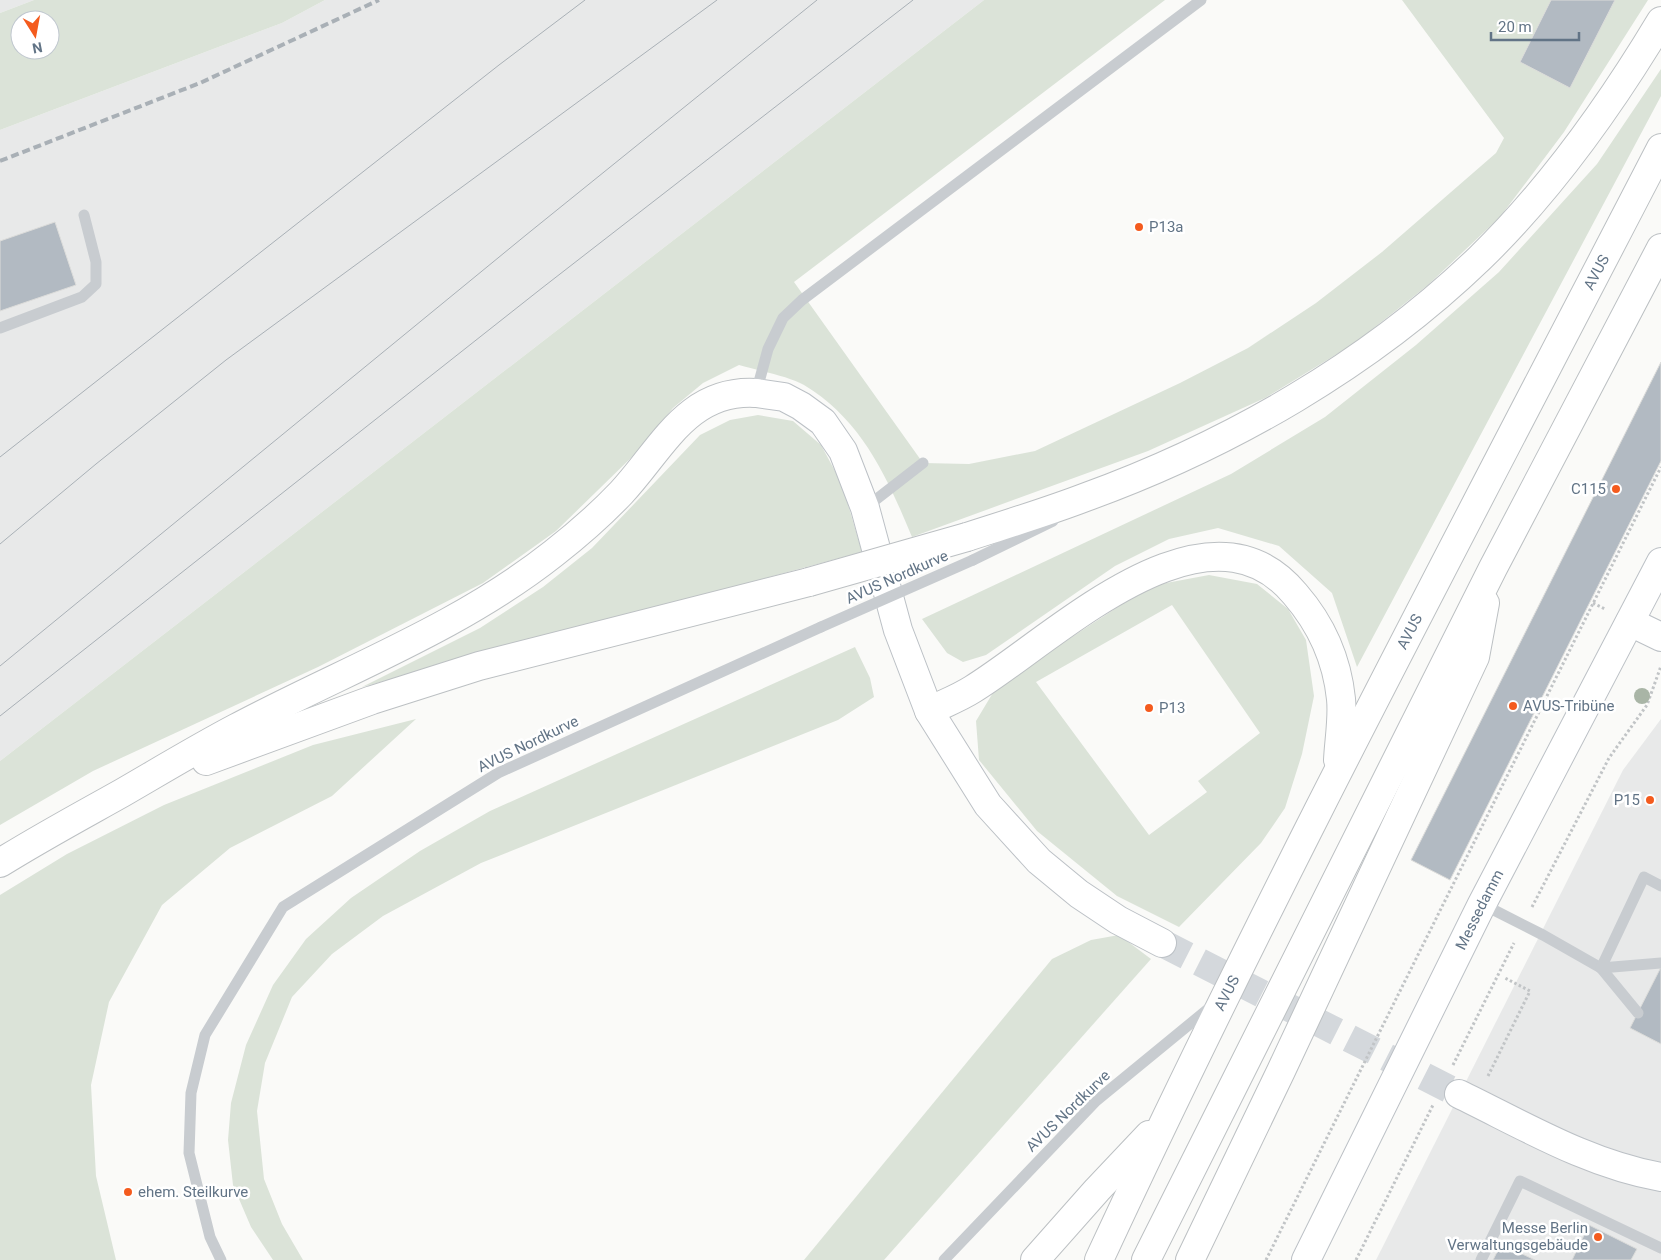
<svg xmlns="http://www.w3.org/2000/svg" width="1661" height="1260" viewBox="0 0 1661 1260" font-family="Roboto,sans-serif">
<rect width="100%" height="100%" fill="#fafaf8"/>
<g fill="#e8e9e9">
<path d="M0,0H34L0,13Z"/>
<path d="M325,0H984L0,761V130L282,23Z"/>
<path d="M1661,719V1260H1376L1623,770Z"/>
</g>
<g fill="#dbe3d8" fill-rule="evenodd">
<path d="M34,0H325L282,23L0,130V13ZM20,20H50V50H20Z"/>
<path d="M984,0H1165L794,282L923,463L969,464L1035,451L1180,383L1248,348L1316,303L1382,252L1496,153L1504,138L1402,0H1648L1564,132L1500,217L1428,285L1355,343L1265,398L1148,451L912,537C887,477 862,420 804,385C789,376 756,370 739,365L703,383L673,408L636,453L556,531L483,583L318,667L93,771L0,825V761Z"/>
<path d="M1661,69V96L1357,667L1332,593L1279,546L1218,528L1169,539L1115,566L986,655L963,662L947,653L922,619L1231,474L1325,417L1416,345L1499,272L1597,164Z"/>
<path d="M758,415L793,421L821,445L842,484L862,552L362,687L480,628L543,587L592,548L700,435L730,420Z"/>
<path d="M1209,575L1257,584L1288,609L1306,640L1314,696L1302,754L1285,808L1261,843L1179,927L1117,896L1037,831L979,760L976,721L997,686L1150,586ZM1172,605L1260,733L1198,781L1207,792L1149,835L1036,682Z"/>
<path d="M855,647L870,678L874,697L838,720L481,863L383,916L332,954L292,997L265,1063L257,1111L264,1179L282,1224L303,1260H273L251,1227L233,1185L228,1140L231,1103L246,1045L273,985L306,939L351,898L420,851L490,811Z"/>
<path d="M416,719L332,796L230,848L162,905L109,1002L91,1085L96,1176L116,1260H0V895L67,854L164,805L313,745Z"/>
<path d="M1119,935L1151,959L884,1260H804L1052,959L1091,940Z"/>
</g>
<g fill="#b2bac2" stroke="#dcdcda">
<path d="M1551,0H1615L1570,88L1520,62Z"/>
<path d="M55,222L76,285L0,311V241Z"/>
<path d="M1661,362V461L1450,880L1411,860Z"/>
<path d="M1661,967V1044L1630,1028Z"/>
<path d="M1589,1225L1637,1249L1631,1260H1572Z"/>
<path d="M1501,1244L1535,1260H1493Z"/>
</g>
<g fill="none" stroke-linecap="round" stroke-linejoin="round">
<path stroke="#d4d8dc" stroke-width="28" stroke-dasharray="28 14" stroke-linecap="butt" d="M1162,943L1459,1094"/>
<defs>
<g id="secondary">
<path d="M756,393L784,397L801,406L823,422L843,451L865,508L898,630L929,711L988,805L1039,861L1079,894L1118,920L1162,943"/>
<path d="M1630,622L1661,637"/>
<path d="M1459,1094C1525,1126 1588,1164 1661,1177"/>
<path id="s1" d="M1306,1260L1482,904L1661,562"/>
</g>
<g id="motorway">
<path d="M967,537C1007,524 1047,512 1086,497C1229,445 1369,365 1480,258C1551,189 1610,106 1661,21"/>
<path d="M929,711C943,704 959,698 973,689C1053,640 1206,487 1295,594C1321,624 1337,659 1341,699C1343,718 1339,740 1338,760"/>
<path d="M206,761L372,700L479,666L809,582"/>
<path d="M0,863C40,838 81,816 122,793C160,771 198,748 236,728C343,671 458,629 554,553C577,535 601,514 621,493C662,449 687,389 756,393"/>
<path d="M1035,1260L1097,1190L1149,1135"/>
<path id="s2" d="M1099,1260C1274,883 1470,517 1661,148"/>
<path d="M1146,1260L1493,568L1661,248"/>
<path d="M1190,1260L1281,1071L1475,657L1485,603"/>
</g>
</defs>
<use href="#secondary" stroke="#bcc1c6" stroke-width="30"/>
<use href="#motorway" stroke="#bcc0c3" stroke-width="30"/>
<g stroke="#c1c4c6" stroke-width="3" stroke-dasharray="2.5 2.5" stroke-linecap="butt">
<path d="M1593,603L1605,609"/>
<path d="M1532,907L1609,758L1647,705L1661,666"/>
<path d="M1453,1065L1514,943"/>
<path d="M1488,1076L1530,991L1505,978"/>
<path d="M1266,1260L1661,467"/>
<path d="M1356,1260L1433,1105"/>
</g>
<g stroke="#c8ccd0" stroke-width="11">
<path d="M0,328L82,297L96,284V262L84,215"/>
<path d="M756,393L768,349L783,318L802,300L1201,0"/>
<path d="M865,508L923,463"/>
<path d="M973,560L1053,521"/>
<path d="M1482,904L1543,935L1601,968L1638,1013"/>
<path d="M1601,968L1644,877L1661,886"/>
<path d="M1601,968L1661,963"/>
<path d="M221,1260L210,1237L189,1153L191,1093L205,1035L283,907L498,773L821,627"/>
<path d="M944,1260L1096,1101L1213,1005"/>
<path d="M1481,1260L1520,1181L1661,1248"/>
</g>
<use href="#secondary" stroke="#fff" stroke-width="28"/>
<use href="#motorway" stroke="#fff" stroke-width="28"/>
<g stroke="#a9b0b6" stroke-width="1">
<path d="M0,457L499,65L585,0"/>
<path d="M0,544L96,464L226,360L717,0"/>
<path d="M0,666L526,235L817,0"/>
<path d="M0,716L542,288L913,0"/>
</g>
<path stroke="#a9b0b6" stroke-width="4" stroke-dasharray="8 4" stroke-linecap="butt" d="M0,161L200,83L379,0"/>
<defs>
<path id="motorway-bridge" d="M809,582L967,537"/>
</defs>
<use href="#motorway-bridge" stroke="#bcc0c3" stroke-width="30" stroke-linecap="butt"/>
<path stroke="#c8ccd0" stroke-width="11" d="M821,627L973,560"/>
<use href="#motorway-bridge" stroke="#fff" stroke-width="28"/>
</g>
<circle fill="#a9b5a6" cx="1642" cy="696" r="8"/>
<g fill="#f45b1e" stroke="#fff" stroke-width="2">
<circle cx="1139" cy="227" r="5"/>
<circle cx="1616" cy="489" r="5"/>
<circle cx="1513" cy="706" r="5"/>
<circle cx="1149" cy="708" r="5"/>
<circle cx="1650" cy="800" r="5"/>
<circle cx="128" cy="1192" r="5"/>
<circle cx="1598" cy="1237" r="5"/>
</g>
<g text-anchor="middle" stroke-width="5" stroke-linejoin="round" paint-order="stroke">
<g font-size="15" fill="#627486" stroke="#fff" text-anchor="start">
<text x="1149" y="232">P13a</text>
<text x="1606" y="494" text-anchor="end">C115</text>
<text x="1523" y="711">AVUS-Tribüne</text>
<text x="1159" y="713">P13</text>
<text x="1640" y="805" text-anchor="end">P15</text>
<text x="138" y="1197">ehem. Steilkurve</text>
<text x="1588" y="1233" text-anchor="end">Messe Berlin<tspan x="1588" dy="17">Verwaltungsgebäude</tspan></text>
</g>
<g font-size="15" fill="#627486" stroke="#fff">
<text dy="5" stroke="none"><textPath href="#s2" startOffset="1106">AVUS</textPath></text>
<text transform="translate(897 577) rotate(-24)" y="5">AVUS Nordkurve</text>
<text dy="5" stroke="none"><textPath href="#s2" startOffset="701">AVUS</textPath></text>
<text transform="translate(528 744) rotate(-26)" y="5">AVUS Nordkurve</text>
<text dy="5" stroke="none"><textPath href="#s1" startOffset="391">Messedamm</textPath></text>
<text dy="5" stroke="none"><textPath href="#s2" startOffset="296">AVUS</textPath></text>
<text transform="translate(1068 1111) rotate(-44)" y="5">AVUS Nordkurve</text>
</g>
</g>
<g transform="translate(35 35) rotate(169)"><circle r="24" fill="#ffffff" stroke="#c0c7cf"/>
<path d="M0-4L9 19L0 12L-9 19Z" fill="#f45b1e"/>
<text y="-8" font-size="14" font-weight="bold" text-anchor="middle" fill="#627486">N</text>
</g>
<path d="M1491 32v8h88v-8" fill="none" stroke="#627486" stroke-width="2.5"/>
<text x="1498" y="32" font-size="15" fill="#627486" stroke="#ffffff" stroke-width="4" paint-order="stroke">20 m</text>
</svg>
